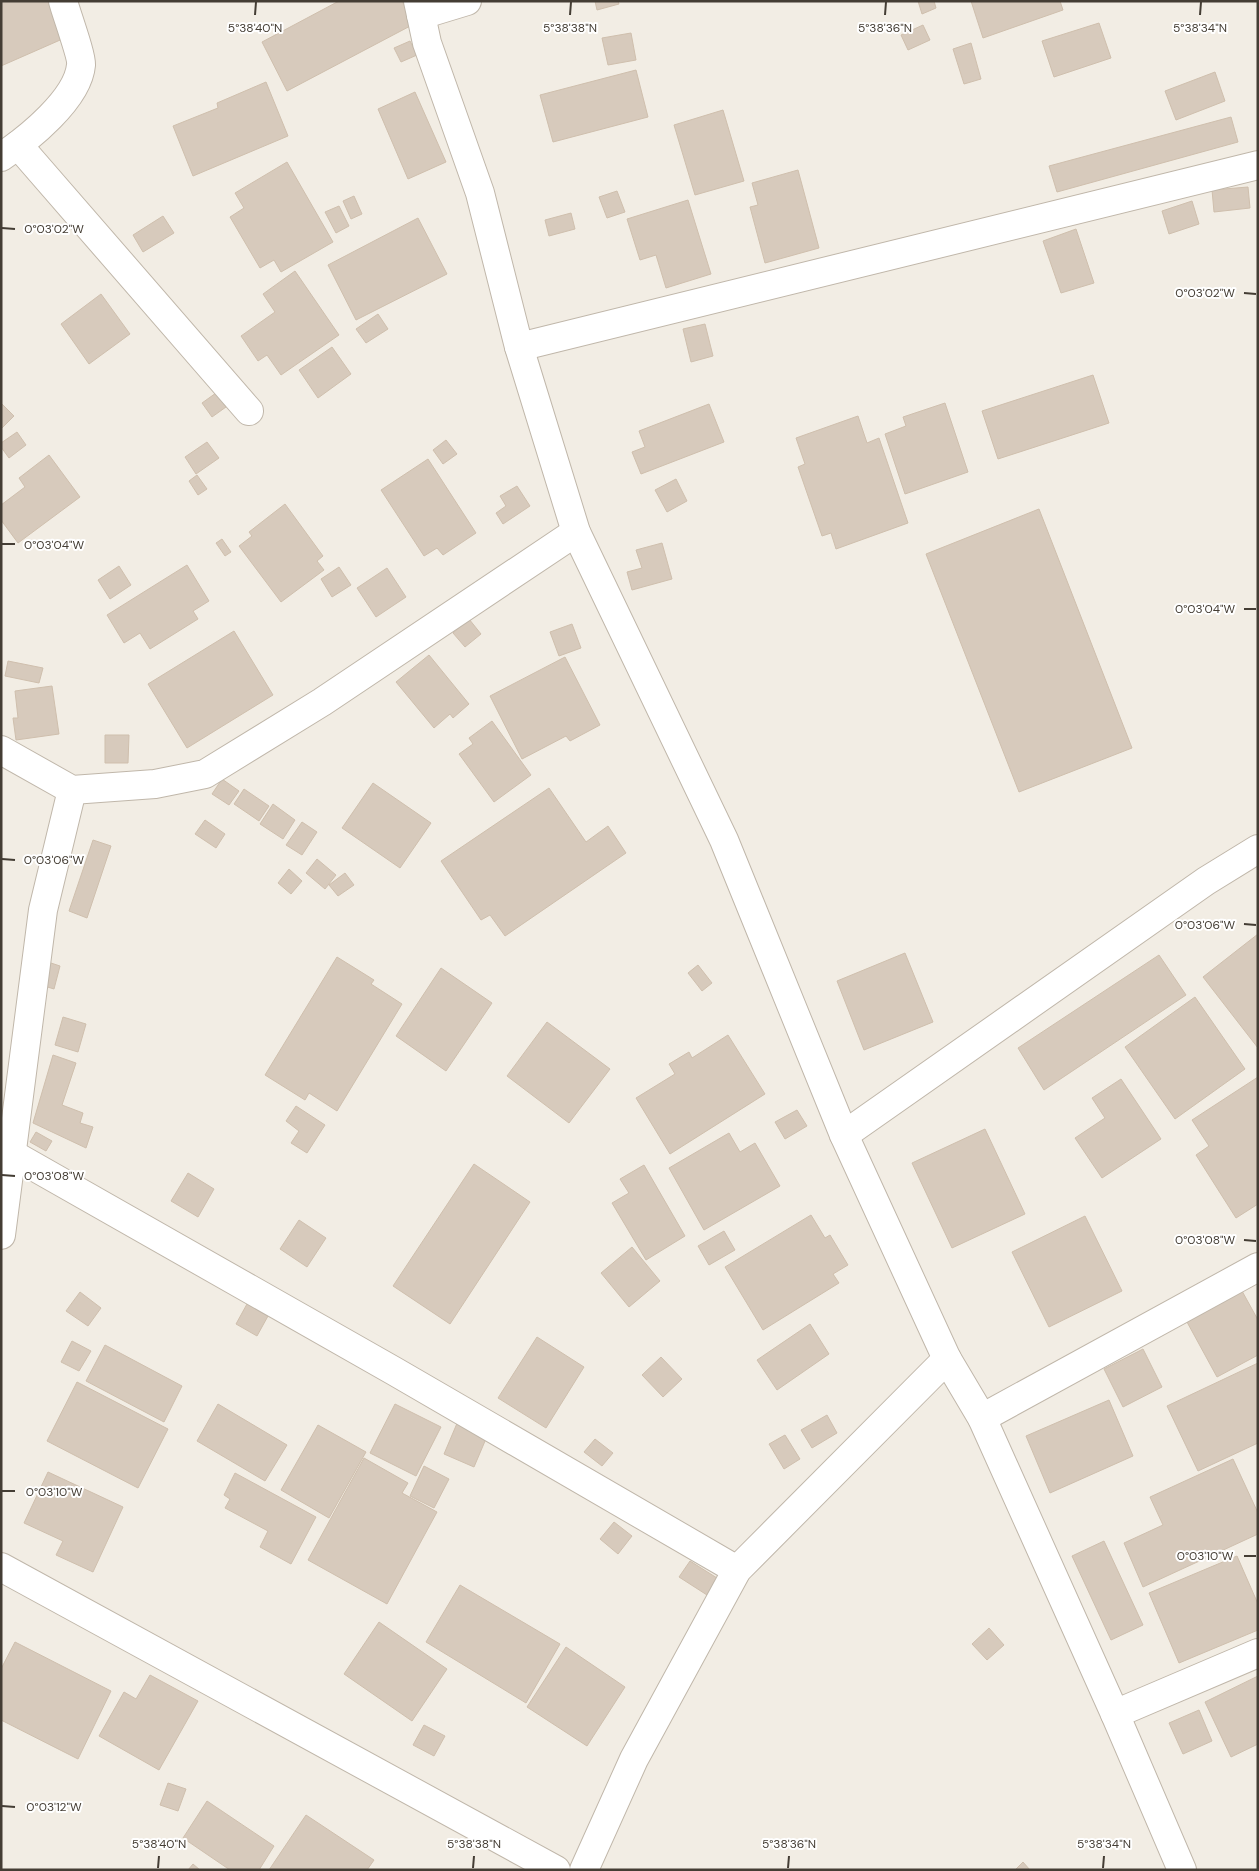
<svg xmlns="http://www.w3.org/2000/svg" width="1259" height="1871" viewBox="0 0 1259 1871" font-family="'DM Sans',sans-serif">
<rect width="100%" height="100%" fill="#f2ede4"/>
<g fill="#d7cabc" stroke="#cfbfad">
<path d="M1,1H52L67,37L1,66Z"/>
<path d="M339,1H402L414,24L287,91L262,42Z"/>
<path d="M595,1H618L619,4L597,10Z"/>
<path d="M918,1H934L936,8L922,14Z"/>
<path d="M971,1H1060L1063,10L983,38Z"/>
<path d="M1099,23L1111,58L1054,77L1042,41Z"/>
<path d="M923,25L930,40L908,50L901,35Z"/>
<path d="M631,33L636,60L608,65L602,38Z"/>
<path d="M410,41L417,55L401,62L394,48Z"/>
<path d="M971,43L981,79L964,84L953,49Z"/>
<path d="M636,70L648,117L553,142L540,95Z"/>
<path d="M1215,72L1225,101L1176,120L1165,91Z"/>
<path d="M266,82L288,136L193,176L173,126L218,108L217,103Z"/>
<path d="M415,92L446,162L408,179L378,109Z"/>
<path d="M723,110L744,181L695,195L674,125Z"/>
<path d="M1231,117L1238,142L1057,192L1049,166Z"/>
<path d="M287,162L333,242L281,272L274,260L260,268L230,217L244,208L235,193Z"/>
<path d="M798,170L819,248L765,263L750,207L758,205L752,183Z"/>
<path d="M1248,187L1250,208L1214,212L1212,190Z"/>
<path d="M617,191L625,212L607,218L599,197Z"/>
<path d="M354,196L362,214L351,219L343,201Z"/>
<path d="M688,200L711,274L666,288L656,255L640,260L627,219Z"/>
<path d="M1192,201L1199,224L1169,234L1162,211Z"/>
<path d="M339,206L349,226L336,233L325,212Z"/>
<path d="M571,213L575,229L549,236L545,220Z"/>
<path d="M163,216L174,233L143,252L133,235Z"/>
<path d="M418,218L447,274L356,320L328,265Z"/>
<path d="M1076,229L1094,283L1061,293L1043,241Z"/>
<path d="M295,271L339,335L281,375L267,355L258,361L241,336L275,312L263,294Z"/>
<path d="M101,294L130,334L89,364L61,324Z"/>
<path d="M378,314L388,329L366,343L356,329Z"/>
<path d="M705,324L713,356L691,362L683,329Z"/>
<path d="M332,347L351,374L318,398L299,370Z"/>
<path d="M1093,375L1109,423L998,459L982,411Z"/>
<path d="M216,393L226,407L212,417L202,403Z"/>
<path d="M1,403L14,416L1,429Z"/>
<path d="M945,403L968,472L905,494L885,434L906,426L903,417Z"/>
<path d="M709,404L724,442L641,474L632,452L645,447L639,431Z"/>
<path d="M858,416L867,443L879,438L908,523L836,549L831,533L822,536L798,467L805,464L796,438Z"/>
<path d="M17,432L26,445L9,458L1,447V443Z"/>
<path d="M446,440L457,454L443,464L433,450Z"/>
<path d="M207,442L219,458L196,474L185,457Z"/>
<path d="M49,455L80,497L18,543L1,520V505L25,487L19,478Z"/>
<path d="M428,459L476,533L443,555L437,548L424,556L381,490Z"/>
<path d="M197,475L207,489L198,495L189,481Z"/>
<path d="M676,479L687,501L667,512L655,490Z"/>
<path d="M517,486L530,506L503,524L496,513L506,506L500,496Z"/>
<path d="M285,504L323,556L317,561L324,570L281,602L239,546L252,536L249,532Z"/>
<path d="M1039,509L1132,748L1019,792L926,554Z"/>
<path d="M222,539L231,552L225,556L216,543Z"/>
<path d="M662,543L672,579L632,590L627,572L642,568L636,550Z"/>
<path d="M187,565L209,601L193,611L198,619L150,649L140,633L124,643L107,615Z"/>
<path d="M119,566L131,585L110,599L98,580Z"/>
<path d="M339,567L351,585L332,597L321,579Z"/>
<path d="M387,568L406,597L376,617L357,588Z"/>
<path d="M469,619L481,634L465,647L453,633Z"/>
<path d="M572,624L581,648L559,656L550,632Z"/>
<path d="M234,631L273,695L187,748L148,684Z"/>
<path d="M429,655L469,704L453,718L450,714L434,728L396,682Z"/>
<path d="M565,657L600,725L570,741L566,736L522,759L490,696Z"/>
<path d="M8,661L43,668L39,683L5,676Z"/>
<path d="M52,686L59,734L16,740L13,718H18L15,691Z"/>
<path d="M492,721L531,775L494,802L459,754L473,744L469,738Z"/>
<path d="M105,735H129L128,763H105Z"/>
<path d="M222,779L239,791L229,805L212,794Z"/>
<path d="M373,783L431,823L400,868L342,828Z"/>
<path d="M549,788L586,842L608,826L626,853L505,936L490,915L481,920L441,861Z"/>
<path d="M244,789L269,806L259,821L234,804Z"/>
<path d="M273,804L295,820L283,839L260,824Z"/>
<path d="M205,820L225,834L216,848L195,834Z"/>
<path d="M302,822L317,832L302,855L286,845Z"/>
<path d="M93,840L111,846L87,918L69,911Z"/>
<path d="M317,859L336,875L325,889L306,873Z"/>
<path d="M289,869L302,881L291,894L278,883Z"/>
<path d="M345,873L354,885L338,896L329,885Z"/>
<path d="M1258,934V1048L1203,977Z"/>
<path d="M905,953L933,1022L864,1050L837,981Z"/>
<path d="M1159,955L1186,995L1044,1090L1018,1048Z"/>
<path d="M337,957L374,980L371,984L402,1004L337,1111L309,1093L305,1100L265,1075Z"/>
<path d="M48,962L60,966L54,989L41,985Z"/>
<path d="M698,965L712,983L702,991L688,973Z"/>
<path d="M441,968L492,1003L446,1071L396,1036Z"/>
<path d="M1195,997L1245,1069L1175,1119L1125,1047Z"/>
<path d="M63,1017L86,1024L78,1052L55,1045Z"/>
<path d="M547,1022L610,1069L569,1123L507,1076Z"/>
<path d="M728,1035L765,1094L670,1154L636,1098L675,1074L669,1064L689,1052L692,1058Z"/>
<path d="M53,1055L76,1063L62,1105L83,1113L80,1123L93,1127L86,1148L33,1123Z"/>
<path d="M1258,1077V1204L1236,1218L1196,1155L1209,1146L1192,1120Z"/>
<path d="M1121,1079L1161,1139L1102,1178L1075,1138L1105,1118L1092,1098Z"/>
<path d="M296,1106L325,1125L307,1153L291,1143L299,1131L286,1121Z"/>
<path d="M797,1110L807,1126L785,1139L775,1122Z"/>
<path d="M985,1129L1025,1214L952,1248L912,1163Z"/>
<path d="M36,1132L52,1141L46,1151L30,1142Z"/>
<path d="M729,1133L740,1152L755,1143L780,1186L704,1230L669,1168Z"/>
<path d="M474,1164L530,1202L450,1324L393,1286Z"/>
<path d="M644,1165L685,1236L646,1260L612,1203L629,1193L620,1179Z"/>
<path d="M188,1173L214,1189L198,1217L171,1201Z"/>
<path d="M811,1215L825,1238L830,1235L848,1265L833,1274L839,1283L763,1330L725,1267Z"/>
<path d="M1085,1216L1122,1291L1049,1327L1012,1252Z"/>
<path d="M299,1220L326,1238L307,1267L280,1249Z"/>
<path d="M724,1231L735,1250L709,1265L698,1246Z"/>
<path d="M632,1247L660,1281L629,1307L601,1273Z"/>
<path d="M1242,1291L1258,1320V1355L1217,1377L1187,1322Z"/>
<path d="M80,1292L101,1308L88,1326L66,1311Z"/>
<path d="M247,1304L268,1316L257,1336L236,1324Z"/>
<path d="M810,1324L829,1354L777,1390L757,1360Z"/>
<path d="M537,1337L584,1367L546,1428L498,1398Z"/>
<path d="M72,1341L91,1351L79,1371L61,1362Z"/>
<path d="M105,1345L182,1386L164,1422L86,1381Z"/>
<path d="M1143,1349L1162,1387L1123,1407L1104,1369Z"/>
<path d="M661,1357L682,1379L663,1397L642,1375Z"/>
<path d="M1258,1363V1443L1198,1471L1167,1406Z"/>
<path d="M77,1382L168,1429L138,1488L47,1441Z"/>
<path d="M1109,1400L1133,1456L1050,1493L1026,1436Z"/>
<path d="M218,1404L287,1445L265,1481L197,1441Z"/>
<path d="M395,1404L441,1427L416,1476L370,1453Z"/>
<path d="M827,1415L837,1433L812,1448L801,1430Z"/>
<path d="M458,1421L488,1434L474,1467L444,1454Z"/>
<path d="M318,1425L366,1452L329,1518L281,1490Z"/>
<path d="M785,1435L800,1459L784,1469L769,1444Z"/>
<path d="M595,1439L613,1453L602,1466L584,1452Z"/>
<path d="M364,1458L408,1483L402,1493L437,1512L387,1604L308,1560Z"/>
<path d="M1233,1459L1258,1513V1534L1143,1587L1124,1543L1163,1525L1150,1497Z"/>
<path d="M424,1466L449,1479L434,1508L410,1496Z"/>
<path d="M48,1472L123,1507L93,1572L56,1555L63,1541L24,1523Z"/>
<path d="M235,1473L316,1517L291,1564L260,1547L268,1531L225,1508L230,1499L224,1495Z"/>
<path d="M614,1522L632,1536L618,1554L600,1539Z"/>
<path d="M1104,1541L1143,1625L1111,1640L1072,1556Z"/>
<path d="M1237,1556L1258,1604V1630L1179,1663L1149,1593Z"/>
<path d="M690,1561L717,1578L707,1595L679,1577Z"/>
<path d="M460,1585L560,1644L526,1703L426,1642Z"/>
<path d="M379,1622L447,1669L412,1721L344,1674Z"/>
<path d="M989,1628L1004,1645L987,1660L972,1644Z"/>
<path d="M15,1642L111,1691L78,1759L1,1720V1669Z"/>
<path d="M566,1647L625,1687L587,1746L527,1707Z"/>
<path d="M150,1675L198,1701L159,1770L99,1736L124,1692L136,1699Z"/>
<path d="M1258,1676V1744L1231,1757L1205,1702Z"/>
<path d="M1199,1710L1212,1741L1183,1754L1169,1723Z"/>
<path d="M424,1725L445,1736L434,1756L413,1745Z"/>
<path d="M168,1783L186,1789L178,1811L160,1805Z"/>
<path d="M207,1801L274,1846L259,1870H230L183,1838Z"/>
<path d="M306,1815L374,1860L367,1870H269Z"/>
<path d="M1023,1862L1030,1870H1015Z"/>
<path d="M193,1864L200,1870H188Z"/>
</g>
<g fill="none" stroke-linecap="round" stroke-linejoin="round">
<defs>
<g id="minor">
<path d="M418,1L427,43L480,193L519,347L576,532L724,840L844,1135L947,1359L982,1418L1115,1714L1182,1870"/>
<path d="M421,15L467,1"/>
<path d="M18,145L249,411"/>
<path d="M1,157C28,139 78,99 81,65C82,56 66,13 63,1"/>
<path d="M519,347L1258,165"/>
<path d="M1,750L72,790L155,784L205,774L322,702L576,532"/>
<path d="M844,1135L1206,881L1258,849"/>
<path d="M12,1154L394,1371L737,1570"/>
<path d="M1,1235L43,910L72,790"/>
<path d="M982,1418L1258,1267"/>
<path d="M1,1567L556,1870"/>
<path d="M1115,1714L1258,1653"/>
<path d="M584,1870L634,1759L737,1570L947,1359"/>
</g>
</defs>
<use href="#minor" stroke="#c0b7aa" stroke-width="30"/>
<use href="#minor" stroke="#fff" stroke-width="28"/>
</g>
<path fill="none" stroke="#443d34" stroke-width="2" d="M255,15L256,2M570,15L571,2M885,15L886,2M1200,15L1201,2M2,228L15,229M1244,293L1256,294M2,544H15M1244,609H1256M2,859L15,860M1244,924L1256,925M2,1175L15,1176M1244,1240L1256,1241M2,1491H15M1244,1556H1256M2,1806L15,1807M158,1868L159,1856M473,1868L474,1856M788,1868L789,1856M1103,1868L1104,1856"/>
<g font-size="12" text-anchor="middle" fill="#443d34" stroke="#fff" stroke-width="4" stroke-linejoin="round" paint-order="stroke">
<text x="255" y="32">5°38'40"N</text>
<text x="570" y="32">5°38'38"N</text>
<text x="885" y="32">5°38'36"N</text>
<text x="1200" y="32">5°38'34"N</text>
<text x="54" y="233">0°03'02"W</text>
<text x="1205" y="297">0°03'02"W</text>
<text x="54" y="549">0°03'04"W</text>
<text x="1205" y="613">0°03'04"W</text>
<text x="54" y="864">0°03'06"W</text>
<text x="1205" y="929">0°03'06"W</text>
<text x="54" y="1180">0°03'08"W</text>
<text x="1205" y="1244">0°03'08"W</text>
<text x="54" y="1496">0°03'10"W</text>
<text x="1205" y="1560">0°03'10"W</text>
<text x="54" y="1811">0°03'12"W</text>
<text x="159" y="1848">5°38'40"N</text>
<text x="474" y="1848">5°38'38"N</text>
<text x="789" y="1848">5°38'36"N</text>
<text x="1104" y="1848">5°38'34"N</text>
</g>
<rect width="1259" height="1871" fill="none" stroke="#443d34" stroke-width="5"/>
</svg>
